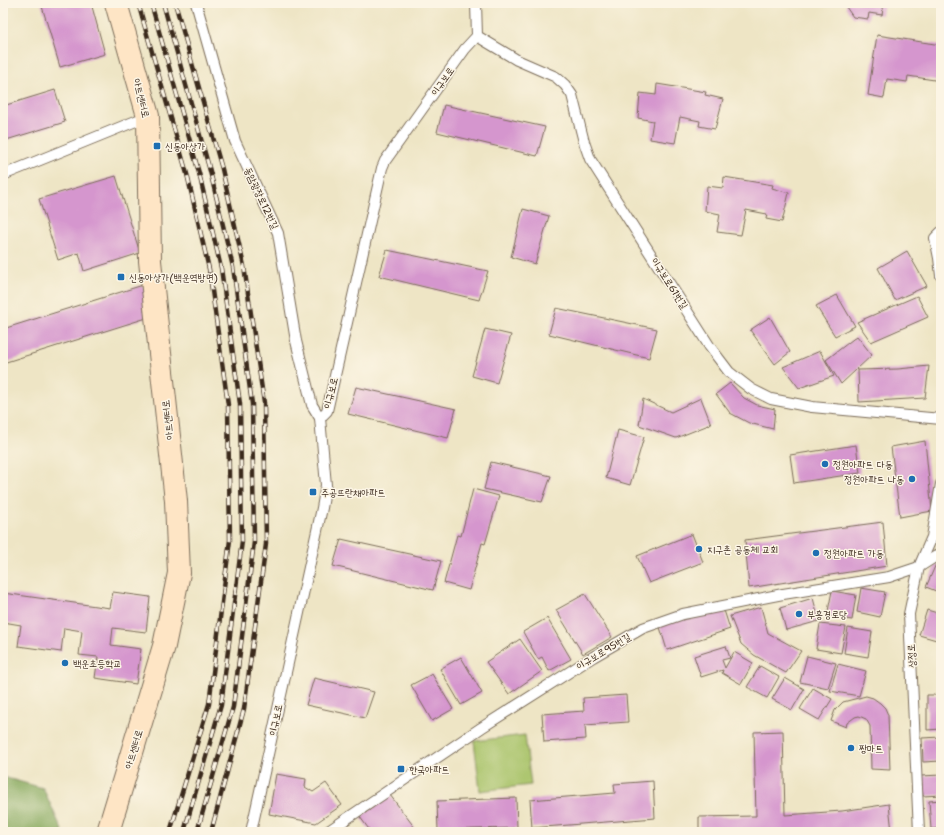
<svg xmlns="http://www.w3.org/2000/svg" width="944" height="835" viewBox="0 0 944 835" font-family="'Shantell Sans','Poor Story',sans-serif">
<rect width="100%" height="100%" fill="#fcf5e5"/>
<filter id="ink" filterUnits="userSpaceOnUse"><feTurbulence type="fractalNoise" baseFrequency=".025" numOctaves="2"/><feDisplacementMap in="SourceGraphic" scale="8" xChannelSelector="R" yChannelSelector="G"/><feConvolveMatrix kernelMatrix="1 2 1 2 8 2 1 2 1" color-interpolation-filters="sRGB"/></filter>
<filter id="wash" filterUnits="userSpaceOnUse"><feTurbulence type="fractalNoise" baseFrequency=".012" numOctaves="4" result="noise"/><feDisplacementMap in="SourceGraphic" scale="16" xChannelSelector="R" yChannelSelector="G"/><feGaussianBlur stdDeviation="0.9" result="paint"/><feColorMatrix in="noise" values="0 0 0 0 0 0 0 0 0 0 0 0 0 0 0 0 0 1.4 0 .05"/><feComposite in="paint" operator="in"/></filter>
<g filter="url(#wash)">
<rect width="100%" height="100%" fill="#eee5c5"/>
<path fill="#a7c268" stroke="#717643" d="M525,735L531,785L480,791L474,741Z"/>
<path fill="#85a85c" stroke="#60693d" d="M3,777L43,788L63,832H3Z"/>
<g id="blocks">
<g fill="#d596ce">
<path d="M41,3H91L105,54L60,67Z"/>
<path d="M847,3H884L882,15L869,13L868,19L853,17L846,7Z"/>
<path d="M877,35L941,45V81L908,76L907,82L887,79L884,98L868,95Z"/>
<path d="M657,84L706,92L705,95L723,99L715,129L699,126L700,121L680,117L675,143L650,139L653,121L638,118L640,93L656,95Z"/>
<path d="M55,90L65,122L3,141V106Z"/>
<path d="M444,105L545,127L537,156L437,132Z"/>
<path d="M116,176L140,253L84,271L79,253L58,260L39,199Z"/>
<path d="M724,177L773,185L772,188L789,193L782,222L766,219L767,214L746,210L741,235L717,232L720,214L705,211L707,186L723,188Z"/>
<path d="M523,209L549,216L535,264L511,257Z"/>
<path d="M387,250L488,271L479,300L379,276Z"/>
<path d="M907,251L927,286L895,300L878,268Z"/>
<path d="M143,285L153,316L3,363V329Z"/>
<path d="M837,295L855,326L835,336L816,306Z"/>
<path d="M917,296L928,317L871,342L857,322Z"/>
<path d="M556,308L657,329L649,358L549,334Z"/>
<path d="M770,317L790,352L775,364L750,330Z"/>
<path d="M485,329L511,335L497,383L472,376Z"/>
<path d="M857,336L872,355L841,384L826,360Z"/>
<path d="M820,351L834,376L799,388L783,367Z"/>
<path d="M929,366L925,398L859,402L858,370L898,369Z"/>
<path d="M730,383L744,398L757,405L775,409L773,429L749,423L730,413L716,394Z"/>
<path d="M356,387L456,409L448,438L348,414Z"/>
<path d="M701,398L711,424L676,438L639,425L643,399L671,412Z"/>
<path d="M618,430L644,437L630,485L606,478Z"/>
<path d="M925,441L932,511L900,517L891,447Z"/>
<path d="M856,445L860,473L794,483L790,455Z"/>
<path d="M491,462L551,476L542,502L484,489Z"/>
<path d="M473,489L499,496L485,544L482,543L469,590L444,583L457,535L461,536Z"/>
<path d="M883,522L887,566L749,588L745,540Z"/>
<path d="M692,534L703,562L649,583L637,556Z"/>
<path d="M341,539L441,561L433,590L333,566Z"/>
<path d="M936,564L941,566V593L926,587Z"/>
<path d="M861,588L885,592L880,617L857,612Z"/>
<path d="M832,591L856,595L852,620L827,616Z"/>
<path d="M113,592L150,597L146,632L113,628L111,645L141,649L136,684L95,678L98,657L79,655L82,631L64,628L61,652L18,646L21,625L3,622V593L110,608Z"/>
<path d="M585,594L612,637L583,654L556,610Z"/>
<path d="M813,598L819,621L786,630L780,608Z"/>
<path d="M723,607L730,629L667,650L659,624Z"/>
<path d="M761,607L768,633L801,651L786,673L754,655L741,644L730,616Z"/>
<path d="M927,610L941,614V636L940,641L919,635Z"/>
<path d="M547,618L571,659L549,671L542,657L538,659L523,632Z"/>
<path d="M820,624L846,627L841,653L816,649Z"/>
<path d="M848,628L872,632L868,657L844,653Z"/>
<path d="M520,639L542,671L509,694L486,662Z"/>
<path d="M726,646L730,658L722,660L725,668L734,652L753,663L741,684L722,673L723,670L701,677L694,656Z"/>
<path d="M807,656L836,663L828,688L800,682Z"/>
<path d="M461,657L482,693L461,705L440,669Z"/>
<path d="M838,664L866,671L859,696L830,691Z"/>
<path d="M760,666L779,677L767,698L747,687Z"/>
<path d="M432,674L453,709L432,721L411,685Z"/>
<path d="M314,678L374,692L365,718L306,705Z"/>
<path d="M785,678L804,689L792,710L772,699Z"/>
<path d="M813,688L832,699L819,720L800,709Z"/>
<path d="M626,695L628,722L585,725L586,739L544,742L542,714L584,711L583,698Z"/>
<path d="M927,695H941V729L927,730Z"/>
<path d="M866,696L873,698L880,703L885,708L888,715L890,770L871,769L870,726L866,719L859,716L855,717L847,723L846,727L831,721L835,710L843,702Z"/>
<path d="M783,731L785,815L842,811L889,804L892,832H699V817L756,816L754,732Z"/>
<path d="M941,737V761L923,762L922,738Z"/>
<path d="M276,774L306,779L305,787L313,792L326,783L342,805L316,823L269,814Z"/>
<path d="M941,775V795L923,796L921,776Z"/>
<path d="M653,781L655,818L532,828L530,800L615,793L614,784Z"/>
<path d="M390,795L415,828L410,832H371L360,817Z"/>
<path d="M516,798L517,828L438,830L437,801Z"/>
<path d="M941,800V828L931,829L929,801Z"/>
</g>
</g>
</g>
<g filter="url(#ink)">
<use href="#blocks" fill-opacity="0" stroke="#7a6b58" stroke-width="1"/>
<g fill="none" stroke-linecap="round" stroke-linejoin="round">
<defs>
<g id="lane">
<path d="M196,3L235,141L278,233L296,341L312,405L320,418L326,485L322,508L251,832"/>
<path d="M477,36L517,60L556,77L565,85L572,95L584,142L590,159L710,347L729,372L751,389L771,399L812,407L941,419"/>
<path d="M3,175L148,116"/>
<path d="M941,232L935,238L939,258L941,276"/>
<path d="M320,418L327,411L382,168L385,161L465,49L477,36L476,3"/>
<path d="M327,832L481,728L593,657L643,628L683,614L783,594L889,577L919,567L941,553"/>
<path d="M919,832L909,614L919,567L932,537L941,484"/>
</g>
<path id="secondary" d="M108,832L164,646L179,573L176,501L150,261L148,116L116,3"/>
</defs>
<use href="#lane" stroke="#7a6b58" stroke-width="12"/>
<use href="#secondary" stroke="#7a6b58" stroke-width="24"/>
<use href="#lane" stroke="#fff" stroke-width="10"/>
<use href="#secondary" stroke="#fee5c5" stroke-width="22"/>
<defs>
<g id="rail">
<path d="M138,3L187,174L209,269L228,405L230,540L209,704L170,832"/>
<path d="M151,3L199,173L221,268L240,404L242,541L221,705L184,832"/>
<path d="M163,3L210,171L233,267L252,404L254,542L233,707L197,832"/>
<path d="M175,3L222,169L244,266L264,403L266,544L244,709L211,832"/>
</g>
</defs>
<use href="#rail" stroke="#3b2a1e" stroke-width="4.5"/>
<use href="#rail" stroke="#fcf5e5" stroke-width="3" stroke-dasharray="9" stroke-linecap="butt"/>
</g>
</g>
<g fill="#1f6fb2" stroke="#fcf5e5" stroke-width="1.5">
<rect x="153" y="142" width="8" height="8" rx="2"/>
<rect x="117" y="273" width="8" height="8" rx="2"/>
<circle cx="825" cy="464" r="4"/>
<circle cx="912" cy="479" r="4"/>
<rect x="309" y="488" width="8" height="8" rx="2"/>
<circle cx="699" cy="549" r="4"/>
<circle cx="816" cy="553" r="4"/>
<circle cx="799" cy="614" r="4"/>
<circle cx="65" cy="663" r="4"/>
<circle cx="851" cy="748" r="4"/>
<rect x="397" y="765" width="8" height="8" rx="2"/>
</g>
<g text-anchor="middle" stroke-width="3" stroke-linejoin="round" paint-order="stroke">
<g font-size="10" fill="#3b2a1e" stroke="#fcf5e5">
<text transform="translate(442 81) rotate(-55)" y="4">이규보로</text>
<text transform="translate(142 98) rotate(76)" y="4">아트센터로</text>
<text transform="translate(262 198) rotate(65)" y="4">동암광장로12번길</text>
<text transform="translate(670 283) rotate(57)" y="4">이규보로61번길</text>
<text transform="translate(330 393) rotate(-76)" y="4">이규보로</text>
<text transform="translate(167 420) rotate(-96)" y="4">아트센터로</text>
<text transform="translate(603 651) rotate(-31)" y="4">이규보로95번길</text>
<text transform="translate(911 656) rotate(-93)" y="4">상정로</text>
<text transform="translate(275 720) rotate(-78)" y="4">이규보로</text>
<text transform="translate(133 749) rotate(-73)" y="4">아트센터로</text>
</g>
<g font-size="10" fill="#3b2a1e" stroke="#fcf5e5" text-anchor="start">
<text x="165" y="150">신동아상가</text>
<text x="129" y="281">신동아상가(백운역방면)</text>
<text x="833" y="468">정원아파트 다동</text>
<text x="904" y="483" text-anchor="end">정원아파트 나동</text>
<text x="321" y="496">주공뜨란채아파트</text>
<text x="707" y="553">지구촌 공동체 교회</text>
<text x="824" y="557">정원아파트 가동</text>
<text x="807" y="618">부흥경로당</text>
<text x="73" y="667">백운초등학교</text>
<text x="859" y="752">짱마트</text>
<text x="409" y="773">한국아파트</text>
</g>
</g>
<rect width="944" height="835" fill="none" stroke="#fcf5e5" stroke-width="16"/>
</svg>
